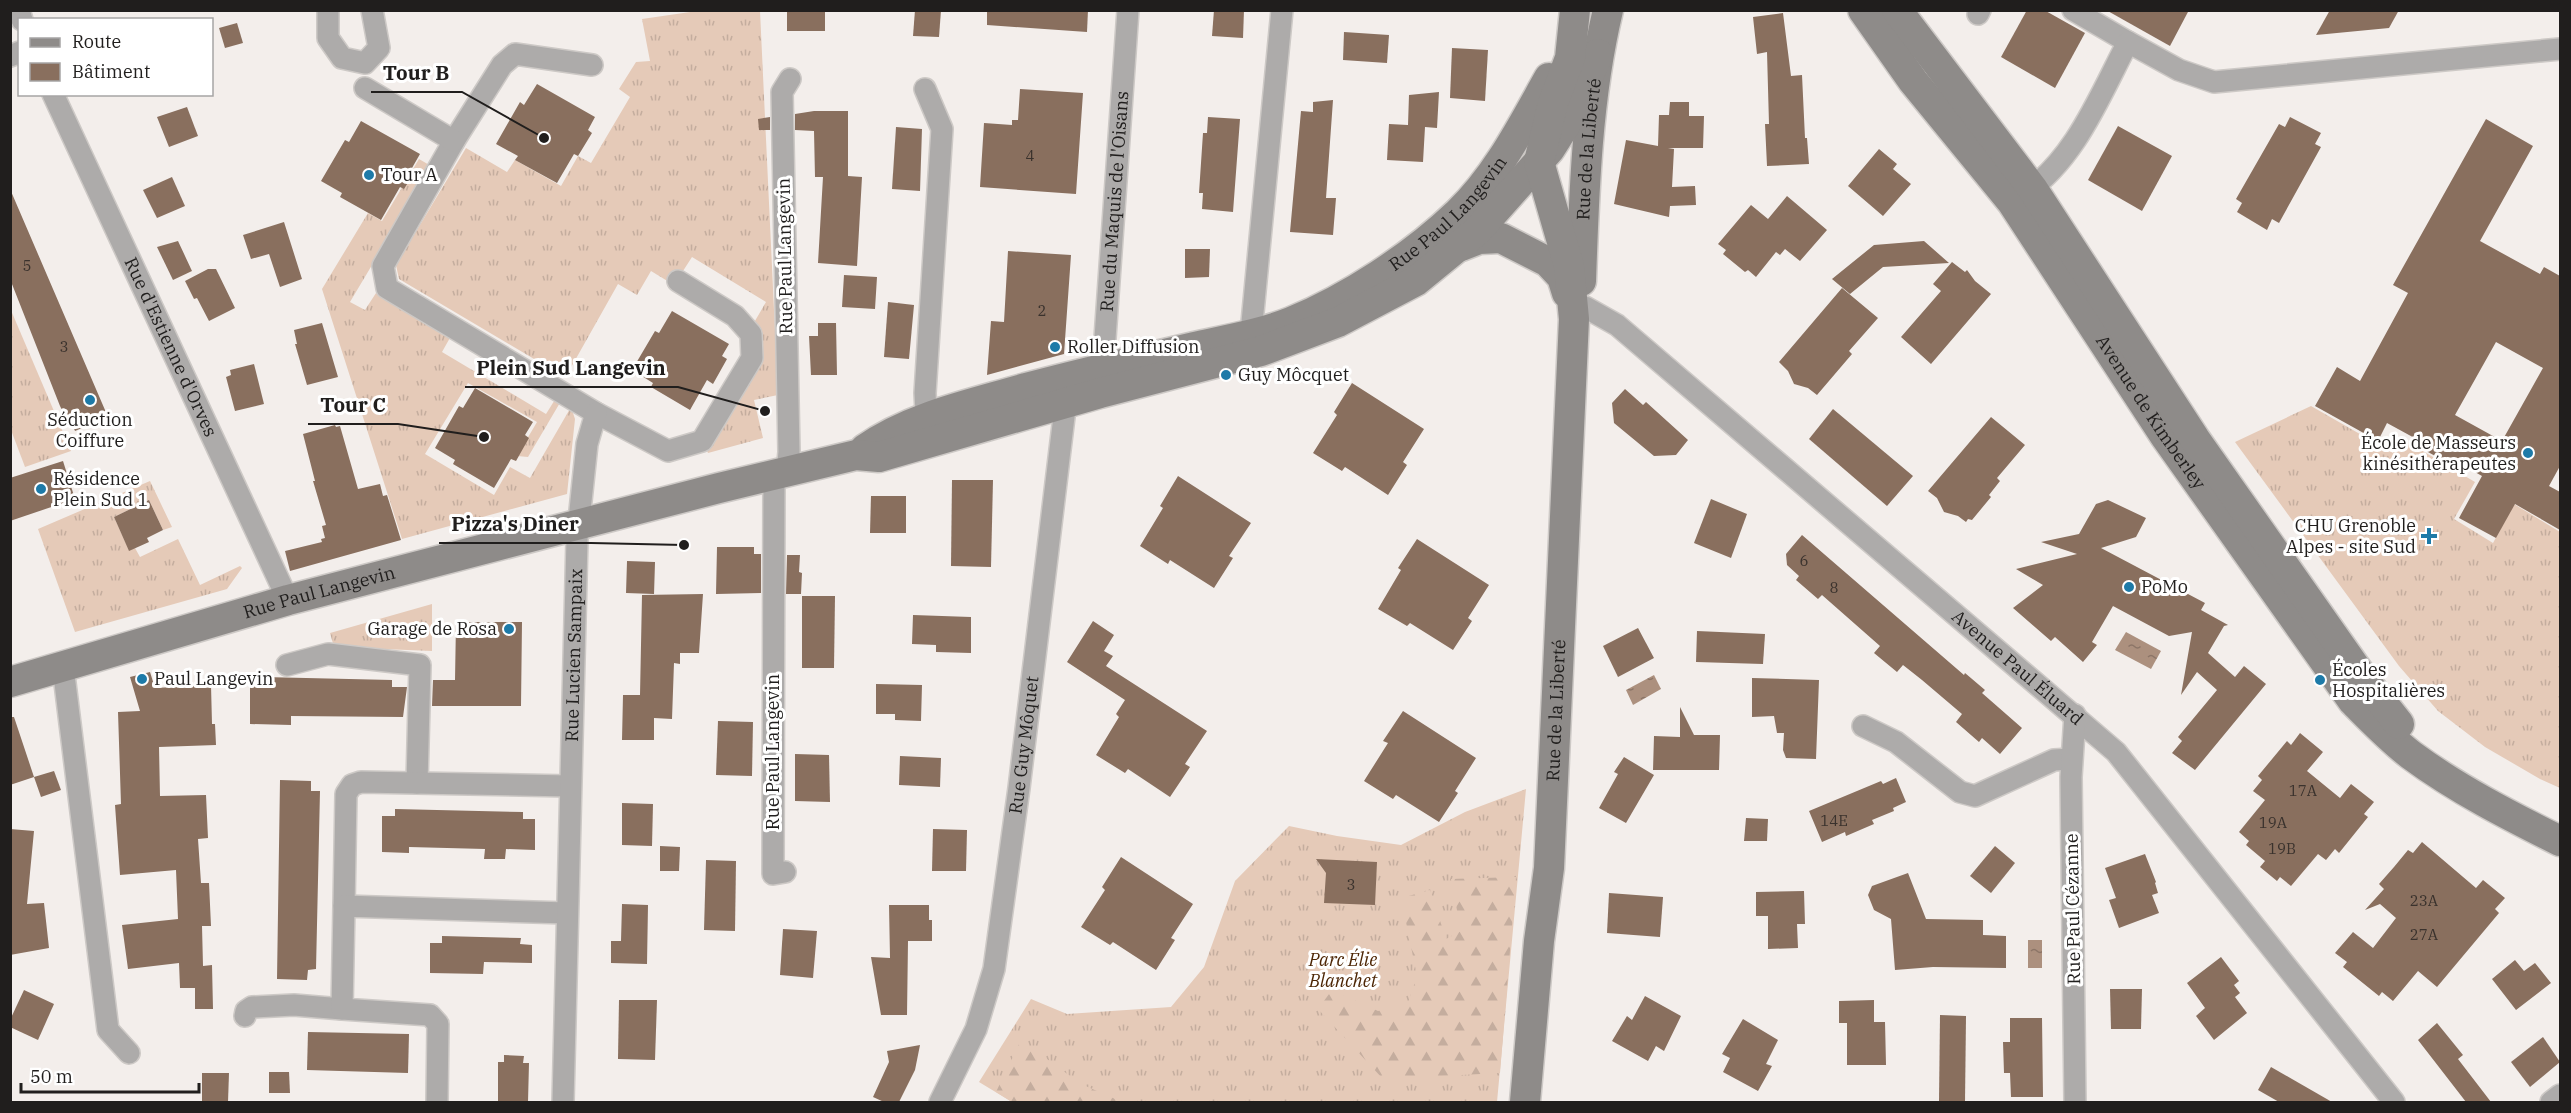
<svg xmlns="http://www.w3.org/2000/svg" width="2571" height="1113" viewBox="0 0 2571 1113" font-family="'IBM Plex Serif',serif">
<defs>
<pattern id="grass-tufts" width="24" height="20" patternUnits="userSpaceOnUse" patternTransform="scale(1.5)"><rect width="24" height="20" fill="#e5cab8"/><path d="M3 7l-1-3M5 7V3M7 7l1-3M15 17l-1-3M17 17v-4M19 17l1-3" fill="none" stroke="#c4ad9e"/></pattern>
<pattern id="forest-firs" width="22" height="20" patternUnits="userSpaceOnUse" patternTransform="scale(1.5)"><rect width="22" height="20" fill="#e5cab8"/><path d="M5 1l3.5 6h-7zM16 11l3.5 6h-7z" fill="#c4ad9e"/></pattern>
<pattern id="water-ripples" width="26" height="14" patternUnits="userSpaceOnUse" patternTransform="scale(1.5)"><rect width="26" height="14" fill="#ac907e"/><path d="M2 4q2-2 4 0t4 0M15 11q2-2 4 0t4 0" fill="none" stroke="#8c7567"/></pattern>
</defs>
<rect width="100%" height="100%" fill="#f3eeeb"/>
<g fill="url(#grass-tufts)">
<path d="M697,11H760L778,395L754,400L763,438L708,453L704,444L757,360L752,326L766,302L692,257L674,285L651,271L637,295L618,284L569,371L556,372L399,279L396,265L466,148L507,172L515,160L561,186L578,156L591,163L630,97L619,89L636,62L650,61L642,19Z"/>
<path d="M419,159L431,166L350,302L365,310L376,293L451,336L442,352L546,414L556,398L561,401L528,457L517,456L537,422L468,383L425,454L494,495L510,467L530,478L571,407L575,419L567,494L402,539L322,289L368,213L382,221Z"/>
<path d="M10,308L71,451L25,467L11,430Z"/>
<path d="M2311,406L2393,453L2401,438L2475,482L2454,519L2493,543L2514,504L2560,532V788L2540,779L2485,747L2438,711L2399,666L2235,442Z"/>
<path d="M150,481L172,527L163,530L149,500L114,517L129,550L135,548L140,557L178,539L200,585L240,566L242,568L227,589L75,632L38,529Z"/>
<path d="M432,604V651L334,647L330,633Z"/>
<path d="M1526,789L1497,1102H1012L979,1082L1031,999L1067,1014L1171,1007L1204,967L1235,881L1289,826L1337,836L1401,845L1465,812Z"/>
</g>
<g fill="url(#forest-firs)">
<path d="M1516,877L1500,1073L1383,1079L1318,1009L1332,990L1378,1011L1408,1003L1417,976L1406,922L1405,897L1430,890L1446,939L1461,931L1451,879Z"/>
<path d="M1021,1040L1081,1084L1122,1102H1012L996,1092Z"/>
</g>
<g fill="url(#water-ripples)">
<path d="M2126,632L2161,651L2151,669L2115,650Z"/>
<path d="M1654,675L1661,689L1633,705L1626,690Z"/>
<rect x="2028" y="940" width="14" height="28"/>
</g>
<g fill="#896f5e" fill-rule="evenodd">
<rect x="787" y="10" width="38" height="21"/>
<path d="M915,10H941L939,37L913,36Z"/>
<path d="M987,10H1088L1087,32L987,25Z"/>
<path d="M1214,10H1244L1243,38L1212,36Z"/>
<path d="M2027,10H2044L2085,33L2055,88L2001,57Z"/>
<path d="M2106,10H2189L2170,46Z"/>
<path d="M2330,10H2399L2389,28L2316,35Z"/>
<path d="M1783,13L1791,76L1802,75L1805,138H1807L1809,164L1767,166L1765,124H1769L1767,52L1757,54L1753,17Z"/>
<path d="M237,23L243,43L225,48L219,28Z"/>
<path d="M1344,32L1389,35L1387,63L1343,60Z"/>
<path d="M1452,48L1488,50L1485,101L1450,98Z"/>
<path d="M537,84L595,117L588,130L592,133L578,156L574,154L557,183L515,160L518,156L496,144L520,102L524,105Z"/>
<path d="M1020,89L1083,93L1076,194L980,187L984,123L1012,125V120H1018Z"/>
<path d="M1439,92L1437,128L1425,127L1423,162L1387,160L1389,124L1408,125L1409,95Z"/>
<path d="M1333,100L1326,198H1336L1333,235L1290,232L1301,111L1313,112V102Z"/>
<path d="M1670,102H1689V116H1704L1703,148H1668L1674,149L1672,187L1695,186L1696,205L1670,206L1669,217L1614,204L1626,140L1658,146L1659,115H1669Z"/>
<path d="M187,107L198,136L169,147L157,117Z"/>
<path d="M814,111H848V176L862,177L857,266L818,263L823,177H815L814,131L795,130V114Z"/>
<path d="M770,117V130H759L758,119Z"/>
<path d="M1208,117L1240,119L1233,212L1202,209L1203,193H1199L1203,133H1207Z"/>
<path d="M2290,117L2321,133L2315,144L2321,147L2279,223L2272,219L2267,230L2237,212L2242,203L2236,199L2279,124L2285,127Z"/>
<path d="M2486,119L2533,146L2480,241L2540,274L2544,267L2560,276V466L2549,486L2560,492V530L2515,504L2496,538L2459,518L2482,476L2450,458L2448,463L2417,446L2420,441L2387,423L2378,441L2315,406L2337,367L2360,381L2408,293L2393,285ZM2496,342L2543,368L2502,441L2455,415Z"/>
<path d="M361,121L420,154L412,168L416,170L404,189L400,187L381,220L340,197L342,193L321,181L345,140L349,142Z"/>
<path d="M2118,126L2172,156L2142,211L2088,180Z"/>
<path d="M896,127L922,129L920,191L892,189Z"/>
<path d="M1879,149L1897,164L1893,169L1911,184L1883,216L1848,186Z"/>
<path d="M172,177L185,206L157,218L143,190Z"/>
<path d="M10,189L108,417L75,431L68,414L65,416L60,406L10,279Z"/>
<path d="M1787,196L1827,230L1800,261L1785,249L1780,255L1776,252L1756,277L1748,270L1745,272L1723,254L1726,250L1718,244L1751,205L1768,219Z"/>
<path d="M284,222L302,279L280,287L269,254L251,259L243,235Z"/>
<path d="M178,241L192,271L173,280L157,247Z"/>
<path d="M1924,241L1949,263L1883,267L1850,294L1832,279L1874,245Z"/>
<path d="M1185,249H1210L1209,277L1185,278Z"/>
<path d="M1008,251L1071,255L1064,354L987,375L991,321L1004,322Z"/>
<path d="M1952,262L1965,272L1967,270L1975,281L1991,294L1931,364L1901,337L1941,291L1933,284Z"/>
<path d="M208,269H216L235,308L209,321L197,298L194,299L185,281Z"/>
<path d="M844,275L877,277L875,309L842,307Z"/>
<path d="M1842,288L1878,318L1849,351L1852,354L1817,395L1808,388L1794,384L1788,371L1779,362Z"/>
<path d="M888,302L914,305L909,359L884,357Z"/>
<path d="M672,311L729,344L722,356L727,359L713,384L707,380L690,410L651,387L653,383L632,370L655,331L659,333Z"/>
<path d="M322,323L338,377L307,385L295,344H297L294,330Z"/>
<path d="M818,323H836L837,375H811L809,336H818Z"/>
<path d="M254,364L264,404L235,411L226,377L231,375L230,370Z"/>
<path d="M1352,383L1424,429L1403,462L1407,465L1388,495L1345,467L1342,471L1313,453L1337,415L1334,412Z"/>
<path d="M475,388L533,422L525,435L529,438L516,461L511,459L494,488L453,464L455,460L435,448L459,406L463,408Z"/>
<path d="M1625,389L1643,405L1646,402L1688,440L1676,455L1654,456L1614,423L1612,403Z"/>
<path d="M1833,409L1913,476L1887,506L1809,439Z"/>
<path d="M1991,417L2025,445L1997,478L2000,481L1989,495L1991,497L1972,520L1968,519L1966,522L1958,516L1944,512L1937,498L1928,491Z"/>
<path d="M335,425L336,427L340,426L358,489L380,484L383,496L387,495L401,540L290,571L285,551L322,542L321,539L325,538L322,526L326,525L313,481H315L303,434Z"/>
<path d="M63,461L75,499L10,521V478Z"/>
<path d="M1178,476L1251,523L1229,556L1233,558L1214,588L1170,560L1168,564L1140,546L1163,508L1160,506Z"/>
<path d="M952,480H993L991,567L951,566Z"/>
<path d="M871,496H906V533H870Z"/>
<path d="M1711,499L1747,514L1731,558L1694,543Z"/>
<path d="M149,500L163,530L147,538L149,542L129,551L114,517Z"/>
<path d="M2108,500L2146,518L2136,537L2101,548L2205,603L2201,610L2228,625L2224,626L2208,653L2235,677L2244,666L2266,684L2195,770L2172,753L2182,741L2178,737L2217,690L2197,672L2181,695L2192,632L2169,636L2113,606L2092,642L2097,645L2083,662L2055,637L2051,641L2013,608L2043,585L2016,569L2077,554L2041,542L2079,534L2096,504Z"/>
<path d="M1802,535L1964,675L1965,673L1985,690L1982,693L2022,728L2000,754L1982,738L1979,742L1956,722L1962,714L1922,680L1903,665L1897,672L1874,653L1880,646L1822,595L1818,599L1796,580L1799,576L1787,565L1786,554Z"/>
<path d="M1417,539L1489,585L1468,618L1472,621L1453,650L1410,623L1407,626L1378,609L1401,570L1398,568Z"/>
<path d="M717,547H754V554H761V593L716,594Z"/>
<path d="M787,555H800L799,572L802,573L801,594H786Z"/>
<path d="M627,561L655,562L654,594L626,593Z"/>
<path d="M703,594L699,653H680V664L674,663L672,719L654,718V740H622L623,695H640L642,595Z"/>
<path d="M802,596H835L834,668H802Z"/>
<path d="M913,615L971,617V653L936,652V645L912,644Z"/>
<path d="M1093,621L1114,635L1104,651L1113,656L1106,666L1207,731L1185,764L1190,767L1170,797L1128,769L1125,773L1096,755L1119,717L1116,714L1125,700L1067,662Z"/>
<path d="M456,622H522L521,706H432L433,680H455Z"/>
<path d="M1638,628L1654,658L1618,677L1603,646Z"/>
<path d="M1697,631L1765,634L1763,664L1696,662Z"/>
<path d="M150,672L155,688L211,685L212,724H215L216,745L159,747L160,796L206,795L208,838L198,839L201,883H209L211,926H202L203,966L212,965L213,1009H195V988H180L179,963L128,969L122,925L178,919L176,870L120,875L115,805L121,804L118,712L140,711L130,677Z"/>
<path d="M263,677L392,680V687H407L403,717L291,716V725L250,724V685H262Z"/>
<path d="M1752,678L1819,680L1816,759L1786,758L1783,750L1784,733H1777L1774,716L1752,717Z"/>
<path d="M876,684L922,685L921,721L895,720V714H876Z"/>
<path d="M1680,707L1694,735H1720L1719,770H1653L1654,736L1680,737Z"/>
<path d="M1403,711L1476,758L1455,791L1458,793L1439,822L1396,795L1393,799L1364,781L1388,743L1383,741Z"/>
<path d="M10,717H14L34,777L10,785Z"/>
<path d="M718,721L753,722L752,776L716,775Z"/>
<path d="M2300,733L2323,752L2307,771L2340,798L2351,784L2374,802L2364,814L2368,817L2339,853L2335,849L2326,860L2318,854L2291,886L2280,877L2277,881L2260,867L2265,861L2246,845L2249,841L2239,832L2265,800L2253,791L2262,780L2258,776L2287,741L2291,745Z"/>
<path d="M795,754L829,755L830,802L795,801Z"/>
<path d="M900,756L941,758L940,787L899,785Z"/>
<path d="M1624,757L1654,775L1626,823L1599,808L1618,774L1614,772Z"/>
<path d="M54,771L61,790L41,797L34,777Z"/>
<path d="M1896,778L1906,802L1893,808L1894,811L1872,820L1874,824L1846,836L1845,832L1822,842L1809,811L1881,781L1883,784Z"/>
<path d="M280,780L311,781V791H320L316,969L308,970L307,980L277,979Z"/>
<path d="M622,803L653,804L652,846L622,845Z"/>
<path d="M395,809L523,812V819H535V850L506,849L505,859H484L485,849L409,847V853L382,852V816H395Z"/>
<path d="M1746,818L1768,819L1767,841H1744Z"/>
<path d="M10,829L34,831L27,904L44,903L49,948L10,955Z"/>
<path d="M933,829L967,830L966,871H932Z"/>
<path d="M2422,842L2476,888L2483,880L2505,898L2495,909L2499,913L2437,987L2418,971L2393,1001L2382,992L2379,996L2343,967L2347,962L2335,953L2353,932L2373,948L2396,918L2380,904L2365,910L2384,889L2379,884L2394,867L2408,850L2413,853Z"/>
<path d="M660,846L680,847L679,871H660Z"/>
<path d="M1995,846L2015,863L1991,893L1970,876Z"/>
<path d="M2145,854L2156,882L2155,883L2158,893L2152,895L2159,913L2119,928L2109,900L2116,898L2105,868Z"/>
<path d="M1121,857L1193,904L1171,938L1175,940L1156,970L1113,942L1110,945L1081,927L1105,890L1102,887Z"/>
<path d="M1316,859L1377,862L1375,905L1324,903L1326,873Z"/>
<path d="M706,860L736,861L735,931L704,930Z"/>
<path d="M1908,873L1926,919L1983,920V935L2006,936V968L1933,967L1895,970L1891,919L1874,910L1868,895L1872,886Z"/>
<path d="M1804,891L1805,924H1797L1798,948L1768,949V916H1756V892Z"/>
<path d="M1609,893L1663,897L1660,937L1607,933Z"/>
<path d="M622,904L648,905L647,964L611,963V941H621Z"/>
<path d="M889,905H929V920H932V941H908L907,1015H881L871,957L890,958Z"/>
<path d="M783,929L817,931L813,978L780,975Z"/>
<path d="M442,936L521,938L520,944L532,945V963L484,962L483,974L430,973V943H442Z"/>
<path d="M2221,957L2239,981L2234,985L2240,993L2235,997L2247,1013L2214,1040L2196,1016L2205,1008L2187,983Z"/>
<path d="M2515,960L2524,971L2535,963L2551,983L2516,1010L2492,979Z"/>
<path d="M2110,989H2142L2141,1029H2111Z"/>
<path d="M24,990L54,1004L38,1040L10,1027V1020Z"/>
<path d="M1645,996L1681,1016L1664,1051L1656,1046L1648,1061L1612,1041L1627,1016L1632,1020Z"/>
<path d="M619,1000H657L655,1060L618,1059Z"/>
<path d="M1874,1000V1022H1885L1886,1065H1847V1023H1839V1001Z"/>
<path d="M1940,1015L1966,1016L1965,1102H1939Z"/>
<path d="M2010,1018H2042L2043,1097H2011L2010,1073H2004L2003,1042H2010Z"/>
<path d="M1743,1019L1778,1040L1766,1064L1772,1066L1758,1091L1723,1072L1730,1058L1722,1054Z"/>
<path d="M2437,1023L2463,1055L2458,1059L2491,1102H2466L2418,1040Z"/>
<path d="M308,1032L409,1034L408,1073L307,1070Z"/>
<path d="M2543,1037L2560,1062L2530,1087L2511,1062Z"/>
<path d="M920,1045L915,1070L899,1102H884L873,1097L889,1062L887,1051Z"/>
<path d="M504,1055L524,1056L523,1063H529L528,1102H498V1062H504Z"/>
<path d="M2271,1067L2292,1079L2332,1102H2279L2258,1090Z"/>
<path d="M269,1072H289L290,1093H269Z"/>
<path d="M202,1073H229L228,1102H202Z"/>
</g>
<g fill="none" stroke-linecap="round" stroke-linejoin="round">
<defs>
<g id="street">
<path d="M19,10L22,20"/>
<path d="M328,10V38L342,58L365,63L379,48L372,10"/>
<path d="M2073,10L2128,42"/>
<path d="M1978,14L1980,10"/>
<path d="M10,56L20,52"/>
<path d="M592,65L515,54L502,65L454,141L383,266L387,288L596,413L668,451L702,441L752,358L751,334L735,316L678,281"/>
<path d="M365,88L454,141"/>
<path d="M925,89L942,129L925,393L927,432"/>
<path id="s1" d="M53,94L288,600"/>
<path d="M2022,195C2075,161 2100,95 2128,42L2179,70L2214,82L2560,49"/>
<path id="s2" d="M1571,304L1585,307L1617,325L2116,752L2394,1102"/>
<path d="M1258,345L1251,333L1282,10"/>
<path id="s3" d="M1102,381L1128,10"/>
<path d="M787,472L789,452L782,92L790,79"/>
<path d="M774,474L773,874L785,872"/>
<path d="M287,665L328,654L420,665L417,783"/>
<path d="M63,667L108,1030L129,1053"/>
<path d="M1863,726L1896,742L1960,792L1975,796L2054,760L2071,759"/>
<path d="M344,906L346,794L352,785L361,782L569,786"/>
<path d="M245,1016L246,1011L252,1007L294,1005L342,1009"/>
<path d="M437,1102L438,1024L430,1015L342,1009L344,906L567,913"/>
<path id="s4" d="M563,1102L577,539L587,444L596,413"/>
<path id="s5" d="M940,1102L976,1029L994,969L1019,788L1067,392"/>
<path d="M2075,1102L2071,777L2075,715"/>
<path d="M2551,1102L2560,1095"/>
</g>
<g id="secondary">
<path id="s6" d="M1863,10L1913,81L2012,202L2165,436L2353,701C2372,720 2390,739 2411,755C2457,789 2510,816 2560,841"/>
<path d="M1897,10L2032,188L2195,439L2365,681L2399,724"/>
<path d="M1461,246L1479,239L1501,238L1548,262L1562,277L1567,293"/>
<path id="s7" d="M1581,281C1584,191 1587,98 1608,10"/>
<path id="s8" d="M865,449C912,416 972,404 1026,388C1082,373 1138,360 1194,347C1226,340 1261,334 1291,322C1349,298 1412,257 1458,213C1497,176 1523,124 1549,78"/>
<path id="s9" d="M10,682L288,600L719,488L856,455L879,457L1100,393L1261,351L1338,322L1416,281L1477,231L1550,149L1571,116L1598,54"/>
<path id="s10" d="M1525,1102L1539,941L1549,868L1574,319L1569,266L1539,162L1553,103L1570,58L1575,10"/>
</g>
</defs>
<use href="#street" stroke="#cdc9c6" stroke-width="24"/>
<use href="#secondary" stroke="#cdc9c6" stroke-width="33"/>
<use href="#street" stroke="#adabaa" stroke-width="21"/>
<use href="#secondary" stroke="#8e8b89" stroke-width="30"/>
</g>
<g fill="#1d7aa8" stroke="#fff" stroke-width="2">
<circle cx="369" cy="175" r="6"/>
<circle cx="1055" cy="347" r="6"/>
<circle cx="1226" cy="375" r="6"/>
<circle cx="90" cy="400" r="6"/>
<circle cx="2528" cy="453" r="6"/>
<circle cx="41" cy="489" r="6"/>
<path d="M2426 527h6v6h6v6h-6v6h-6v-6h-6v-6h6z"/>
<circle cx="2129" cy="587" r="6"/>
<circle cx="509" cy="629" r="6"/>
<circle cx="142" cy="679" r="6"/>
<circle cx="2320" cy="680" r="6"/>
</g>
<g text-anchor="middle" stroke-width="6" stroke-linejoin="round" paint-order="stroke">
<g font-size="15" fill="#3a322d">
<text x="1030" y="161">4</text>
<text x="27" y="271">5</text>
<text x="1042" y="316">2</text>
<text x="64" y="352">3</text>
<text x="1804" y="566">6</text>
<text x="1834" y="593">8</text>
<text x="2303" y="796">17A</text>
<text x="1834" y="826">14E</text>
<text x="2273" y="828">19A</text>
<text x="2282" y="854">19B</text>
<text x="1351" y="890">3</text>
<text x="2424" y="906">23A</text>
<text x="2424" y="940">27A</text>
</g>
<g font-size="18" fill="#201e1d" stroke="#fff">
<text dy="6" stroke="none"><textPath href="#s7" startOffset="132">Rue de la Liberté</textPath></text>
<text dy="6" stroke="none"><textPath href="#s3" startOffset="180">Rue du Maquis de l'Oisans</textPath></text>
<text dy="6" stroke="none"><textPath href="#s8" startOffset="639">Rue Paul Langevin</textPath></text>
<text transform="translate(785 256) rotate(-91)" y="6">Rue Paul Langevin</text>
<text dy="6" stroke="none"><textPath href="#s1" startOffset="279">Rue d'Estienne d'Orves</textPath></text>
<text dy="6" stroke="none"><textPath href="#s6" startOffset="495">Avenue de Kimberley</textPath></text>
<text dy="6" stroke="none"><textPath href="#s9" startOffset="322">Rue Paul Langevin</textPath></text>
<text dy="6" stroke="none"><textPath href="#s4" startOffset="447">Rue Lucien Sampaix</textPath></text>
<text dy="6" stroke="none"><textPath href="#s2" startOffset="578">Avenue Paul Éluard</textPath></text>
<text dy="6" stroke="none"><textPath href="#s10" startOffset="393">Rue de la Liberté</textPath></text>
<text dy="6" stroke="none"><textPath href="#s5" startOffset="370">Rue Guy Môquet</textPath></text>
<text transform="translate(773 752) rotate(-90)" y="6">Rue Paul Langevin</text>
<text transform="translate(2073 909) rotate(-91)" y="6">Rue Paul Cézanne</text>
</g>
<g font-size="18" fill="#201e1d" stroke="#fff" text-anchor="start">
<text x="381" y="181">Tour A</text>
<text x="1067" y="353">Roller Diffusion</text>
<text x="1238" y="381">Guy Môcquet</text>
<text x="90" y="426" text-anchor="middle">Séduction<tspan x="90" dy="21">Coiffure</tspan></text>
<text x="2516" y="449" text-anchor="end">École de Masseurs<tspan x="2516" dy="21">kinésithérapeutes</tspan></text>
<text x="53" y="485">Résidence<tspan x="53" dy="21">Plein Sud 1</tspan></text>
<text x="2416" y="532" text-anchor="end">CHU Grenoble<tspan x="2416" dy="21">Alpes - site Sud</tspan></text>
<text x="2141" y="593">PoMo</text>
<text x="497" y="635" text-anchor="end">Garage de Rosa</text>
<text x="2332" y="676">Écoles<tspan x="2332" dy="21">Hospitalières</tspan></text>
<text x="154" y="685">Paul Langevin</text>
</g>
<g font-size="18" font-style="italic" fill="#4d2605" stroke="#fff">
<text x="1343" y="966">Parc Élie<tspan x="1343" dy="21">Blanchet</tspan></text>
</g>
</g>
<path fill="none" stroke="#201e1d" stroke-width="2" d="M544 138L462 92H371M765 411L678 387H465M484 437L398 424H308M684 545L591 543H439"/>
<g fill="#201e1d" stroke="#fff" stroke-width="2">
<circle cx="544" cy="138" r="6"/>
<circle cx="765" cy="411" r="6"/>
<circle cx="484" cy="437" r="6"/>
<circle cx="684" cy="545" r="6"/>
</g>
<g font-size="20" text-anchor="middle" font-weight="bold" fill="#201e1d" stroke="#fff" stroke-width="6" stroke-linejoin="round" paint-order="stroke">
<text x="416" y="80">Tour B</text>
<text x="571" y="375">Plein Sud Langevin</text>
<text x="353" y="412">Tour C</text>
<text x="515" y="531">Pizza's Diner</text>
</g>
<rect width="2571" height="1113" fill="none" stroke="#201e1d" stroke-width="24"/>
<rect x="18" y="18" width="195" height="78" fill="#ffffff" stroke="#a6a5a5" stroke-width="1.5"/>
<rect x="30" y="38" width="30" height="9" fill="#8e8b89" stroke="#a6a5a5" stroke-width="1.5"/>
<text x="72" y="48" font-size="18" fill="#201e1d">Route</text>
<rect x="30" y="63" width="30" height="18" fill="#896f5e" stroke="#a6a5a5" stroke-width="1.5"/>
<text x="72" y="78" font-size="18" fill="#201e1d">Bâtiment</text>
<path d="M21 1083v9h178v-9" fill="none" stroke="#201e1d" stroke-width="3"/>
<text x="30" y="1083" font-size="18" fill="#201e1d" stroke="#ffffff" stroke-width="4.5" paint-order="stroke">50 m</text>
</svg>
